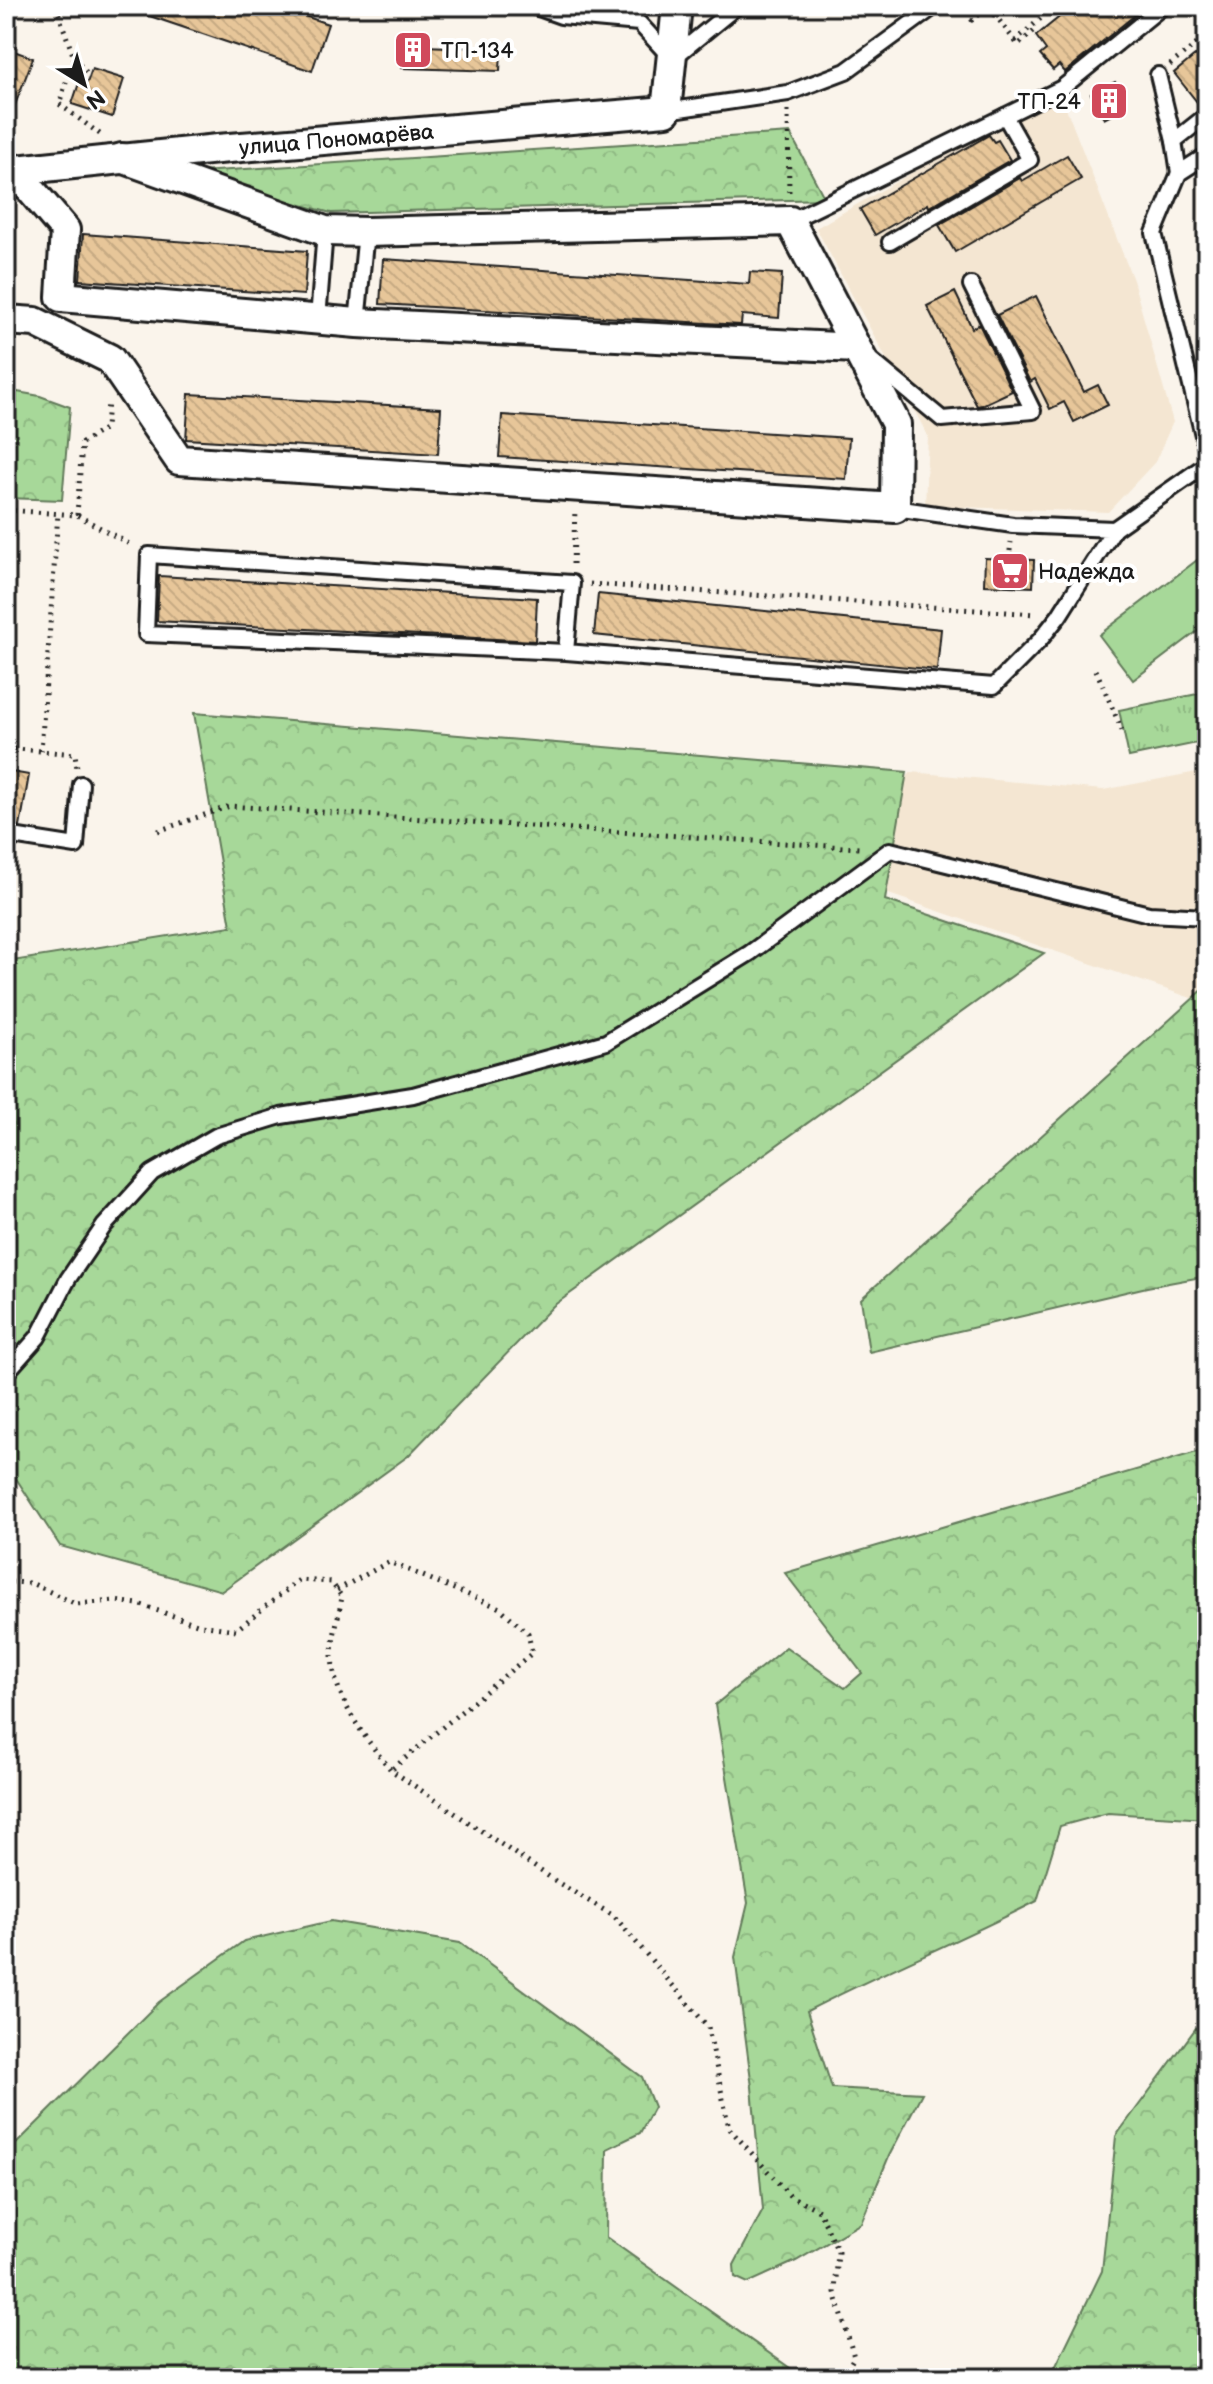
<svg xmlns="http://www.w3.org/2000/svg" width="1213" height="2384" viewBox="0 0 1213 2384" font-family="'Balsamiq Sans',sans-serif">
<defs>
<pattern id="grass-tufts" width="24" height="20" patternUnits="userSpaceOnUse" patternTransform="scale(2)"><rect width="24" height="20" fill="#a7d899"/><path d="M3 7l-1-3M5 7V3M7 7l1-3M15 17l-1-3M17 17v-4M19 17l1-3" fill="none" stroke="#8fb983"/></pattern>
<pattern id="forest-crowns" width="20" height="18" patternUnits="userSpaceOnUse" patternTransform="scale(2)"><rect width="20" height="18" fill="#a7d899"/><path d="M2 6a3 3 0 1 1 6 0M12 15a3 3 0 1 1 6 0" fill="none" stroke="#8fb983"/></pattern>
<pattern id="building-back-hatch" width="6" height="6" patternUnits="userSpaceOnUse" patternTransform="scale(2)"><rect width="6" height="6" fill="#e7c699"/><path d="M-1 5l2 2M0 0l6 6M5-1l2 2" fill="none" stroke="#c6aa83"/></pattern>
</defs>
<rect width="100%" height="100%" fill="#faf4eb"/>
<filter id="ink" filterUnits="userSpaceOnUse"><feTurbulence type="fractalNoise" baseFrequency=".0125" numOctaves="2"/><feDisplacementMap in="SourceGraphic" scale="16" xChannelSelector="R" yChannelSelector="G"/><feConvolveMatrix kernelMatrix="1 2 1 2 8 2 1 2 1" color-interpolation-filters="sRGB"/></filter>
<g filter="url(#ink)">
<g fill="#f4e6d2">
<path d="M1061,95L1133,280L1173,422L1155,462L1108,512L925,506L928,436L816,228L990,128Z"/>
<path d="M1207,770V1013L1197,1000L883,892L902,784L911,772L1103,790Z"/>
</g>
<path fill="url(#grass-tufts)" stroke="#627a5a" stroke-width="2" d="M1207,692V741L1129,757L1119,710Z"/>
<g fill="url(#forest-crowns)" stroke="#627a5a" stroke-width="2">
<path d="M790,133L825,199L331,213L184,173Z"/>
<path d="M6,390L40,396L70,407L62,500L6,498Z"/>
<path d="M194,713L907,772L885,900L1044,953L553,1306L408,1456L222,1591L60,1546L6,1463V962L231,926Z"/>
<path d="M1207,986V1276L1147,1287L869,1352L861,1299Z"/>
<path d="M1207,1449V1819L1108,1813L1060,1826L1037,1901C961,1940 882,1972 807,2011L832,2088L922,2093L889,2156L861,2223L796,2261L748,2283L735,2277L734,2265L763,2210L752,2087L735,1957L748,1903L715,1705L786,1647L845,1688L862,1673L785,1573Z"/>
<path d="M331,1921L460,1943L642,2077L654,2107L640,2133L607,2149L606,2237L804,2378H6V2154L159,2002L244,1941Z"/>
<path d="M1207,2013V2378H1050L1102,2271L1116,2136Z"/>
</g>
<path fill="#a7d899" stroke="#627a5a" stroke-width="2" d="M1205,554L1207,624L1133,680L1099,635Z"/>
<g fill="none" stroke-linecap="round" stroke-linejoin="round">
<path stroke="#60879b" stroke-width="8" d="M1205,500L1207,501"/>
</g>
<g fill="url(#building-back-hatch)" stroke="#1c1c1c" stroke-width="2">
<path d="M133,6H275L328,24L312,71L132,10Z"/>
<path d="M1073,6H1146L1065,72L1059,65L1053,70L1040,55L1046,50L1036,36Z"/>
<path d="M404,32H424V46L501,49L500,71L402,68Z"/>
<path d="M1207,46V105L1201,107L1174,73Z"/>
<path d="M6,48L33,58L8,123H6Z"/>
<path d="M92,69L124,79L112,117L72,104L80,80L87,83Z"/>
<path d="M1115,82L1127,107L1104,119L1091,94Z"/>
<path d="M989,135L994,142L998,140L1010,160L929,207L928,204L875,235L860,209Z"/>
<path d="M1067,155L1081,179L955,252L939,225L1020,178L1022,181Z"/>
<path d="M83,234L307,251L304,295L80,280Z"/>
<path d="M383,259L749,284L750,272L782,274L779,318L742,315L741,325L380,304Z"/>
<path d="M955,292L972,328L979,324L1012,391L982,405L977,406L927,306Z"/>
<path d="M1036,296L1084,392L1098,385L1108,405L1074,422L1064,402L1050,409L1035,379L1030,382L997,315Z"/>
<path d="M189,394L441,408L438,454L186,439Z"/>
<path d="M502,415L849,438L846,479L499,457Z"/>
<path d="M985,558L1034,560L1033,587L984,585Z"/>
<path d="M159,576L537,598L535,641L157,621Z"/>
<path d="M598,594L941,629L937,670L594,635Z"/>
<path d="M6,771L29,775L20,827L6,825Z"/>
</g>
<g fill="none" stroke-linecap="round" stroke-linejoin="round">
<defs>
<g id="lane">
<path d="M533,6L561,16L639,23L672,59L737,6"/>
<path d="M1158,75L1174,141"/>
<path d="M666,111L788,93L846,71L935,6"/>
<path d="M1207,155L1179,173L1154,233L1207,452"/>
<path d="M1179,173L1174,141L1207,115"/>
<path d="M790,221L1062,88L1163,6"/>
<path d="M890,242L1030,160L1005,116"/>
<path d="M318,319L325,231"/>
<path d="M357,323L366,232"/>
<path d="M872,361L942,419L1033,411L971,285"/>
<path d="M1114,529L1207,464"/>
<path d="M566,652L572,583L149,555L146,634L566,652L994,686L1040,640L1059,616L1114,529L1013,525L895,508"/>
<path d="M6,835L76,846L81,784"/>
<path d="M6,1373L38,1337L68,1279L104,1226L152,1173L216,1136L281,1116L413,1095L606,1042L750,953L890,850L1149,914L1207,917"/>
</g>
<g id="street">
<path d="M14,170L65,230L61,297L357,323L856,348"/>
<path id="s1" d="M6,171L218,149L666,111L677,6"/>
<path d="M6,320L35,322L110,359L179,460L895,508L896,424L790,221L366,232L325,231L122,158"/>
</g>
</defs>
<use href="#lane" stroke="#1c1c1c" stroke-width="20"/>
<use href="#street" stroke="#1c1c1c" stroke-width="34"/>
<g stroke="#1c1c1c" stroke-width="5" stroke-dasharray="2 6" stroke-linecap="butt">
<path d="M56,6L74,58L59,104L101,135"/>
<path d="M434,6L476,12L516,9"/>
<path d="M962,6L972,20L989,7L1015,41"/>
<path d="M1015,41L1055,6"/>
<path d="M1015,41L1018,45L1036,29"/>
<path d="M74,59L90,76"/>
<path d="M1170,65L1207,36"/>
<path d="M788,110L789,196"/>
<path d="M6,510L77,515L133,546"/>
<path d="M77,515L82,443L106,428L108,401"/>
<path d="M1009,559L1011,542"/>
<path d="M573,564L575,510"/>
<path d="M590,584L1035,614"/>
<path d="M1096,670L1124,735"/>
<path d="M6,748L75,754L77,768"/>
<path d="M41,751L58,513"/>
<path d="M158,831L230,806L859,848"/>
<path d="M6,1576L10,1582L31,1583L76,1604L115,1601L138,1604L200,1625L236,1630L299,1580L331,1582L342,1597C339,1615 333,1635 332,1653C332,1697 365,1738 391,1770L557,1882L614,1916L708,2027L729,2128L790,2196L819,2210L838,2252L835,2292L854,2357L842,2378"/>
<path d="M337,1590L389,1562L500,1608L528,1633L532,1653L391,1770"/>
</g>
<use href="#lane" stroke="#fff" stroke-width="14"/>
<use href="#street" stroke="#fff" stroke-width="28"/>
</g>
</g>
<defs>
<symbol id="building-square" viewBox="-11 -11 22 22"><rect x="-9" y="-9" width="18" height="18" rx="4" fill="#d1495b" stroke="#fff"/><path d="M-4-6H4V6H1V3H-1V6H-4ZM-2.5-4.3h1.7v1.8h-1.7ZM.8-4.3h1.7v1.8H.8ZM-2.5-1h1.7V.8h-1.7ZM.8-1h1.7V.8H.8Z" fill="#fff"/></symbol>
<symbol id="supermarket-square" viewBox="-11 -11 22 22"><rect x="-9" y="-9" width="18" height="18" rx="4" fill="#d1495b" stroke="#fff"/><path d="M-6-5.5h2.5l.6 2H6L4.5 2H-2.5L-4.4-4H-6ZM-1.5 3.2a1.3 1.3 0 1 0 .1 0ZM3 3.2a1.3 1.3 0 1 0 .1 0Z" fill="#fff"/></symbol>
</defs>
<g fill-rule="evenodd">
<use href="#building-square" x="391" y="28" width="44" height="44"/>
<use href="#building-square" x="1087" y="79" width="44" height="44"/>
<use href="#supermarket-square" x="988" y="549" width="44" height="44"/>
</g>
<g text-anchor="middle" stroke-width="8" stroke-linejoin="round" paint-order="stroke">
<g font-size="22" fill="#1c1c1c" stroke="#fff" text-anchor="start">
<text x="441" y="58">ТП-134</text>
<text x="1081" y="109" text-anchor="end">ТП-24</text>
<text x="1038" y="579">Надежда</text>
</g>
<g font-size="22" fill="#1c1c1c" stroke="#fff">
<text dy="8" stroke="none"><textPath href="#s1" startOffset="332">улица Пономарёва</textPath></text>
</g>
</g>
<rect width="1213" height="2384" fill="none" stroke="#fff" stroke-width="32"/>
<rect x="16" y="16" width="1181" height="2352" fill="none" stroke="#1c1c1c" stroke-width="3" filter="url(#ink)"/>
<g transform="translate(84 84) rotate(143)" stroke="#ffffff" stroke-width="6" paint-order="stroke">
<path d="M0-6L14 30L0 20L-14 30Z" fill="#1c1c1c"/>
<text y="-12" font-size="22" font-weight="bold" text-anchor="middle" fill="#1c1c1c">N</text>
</g>
</svg>
